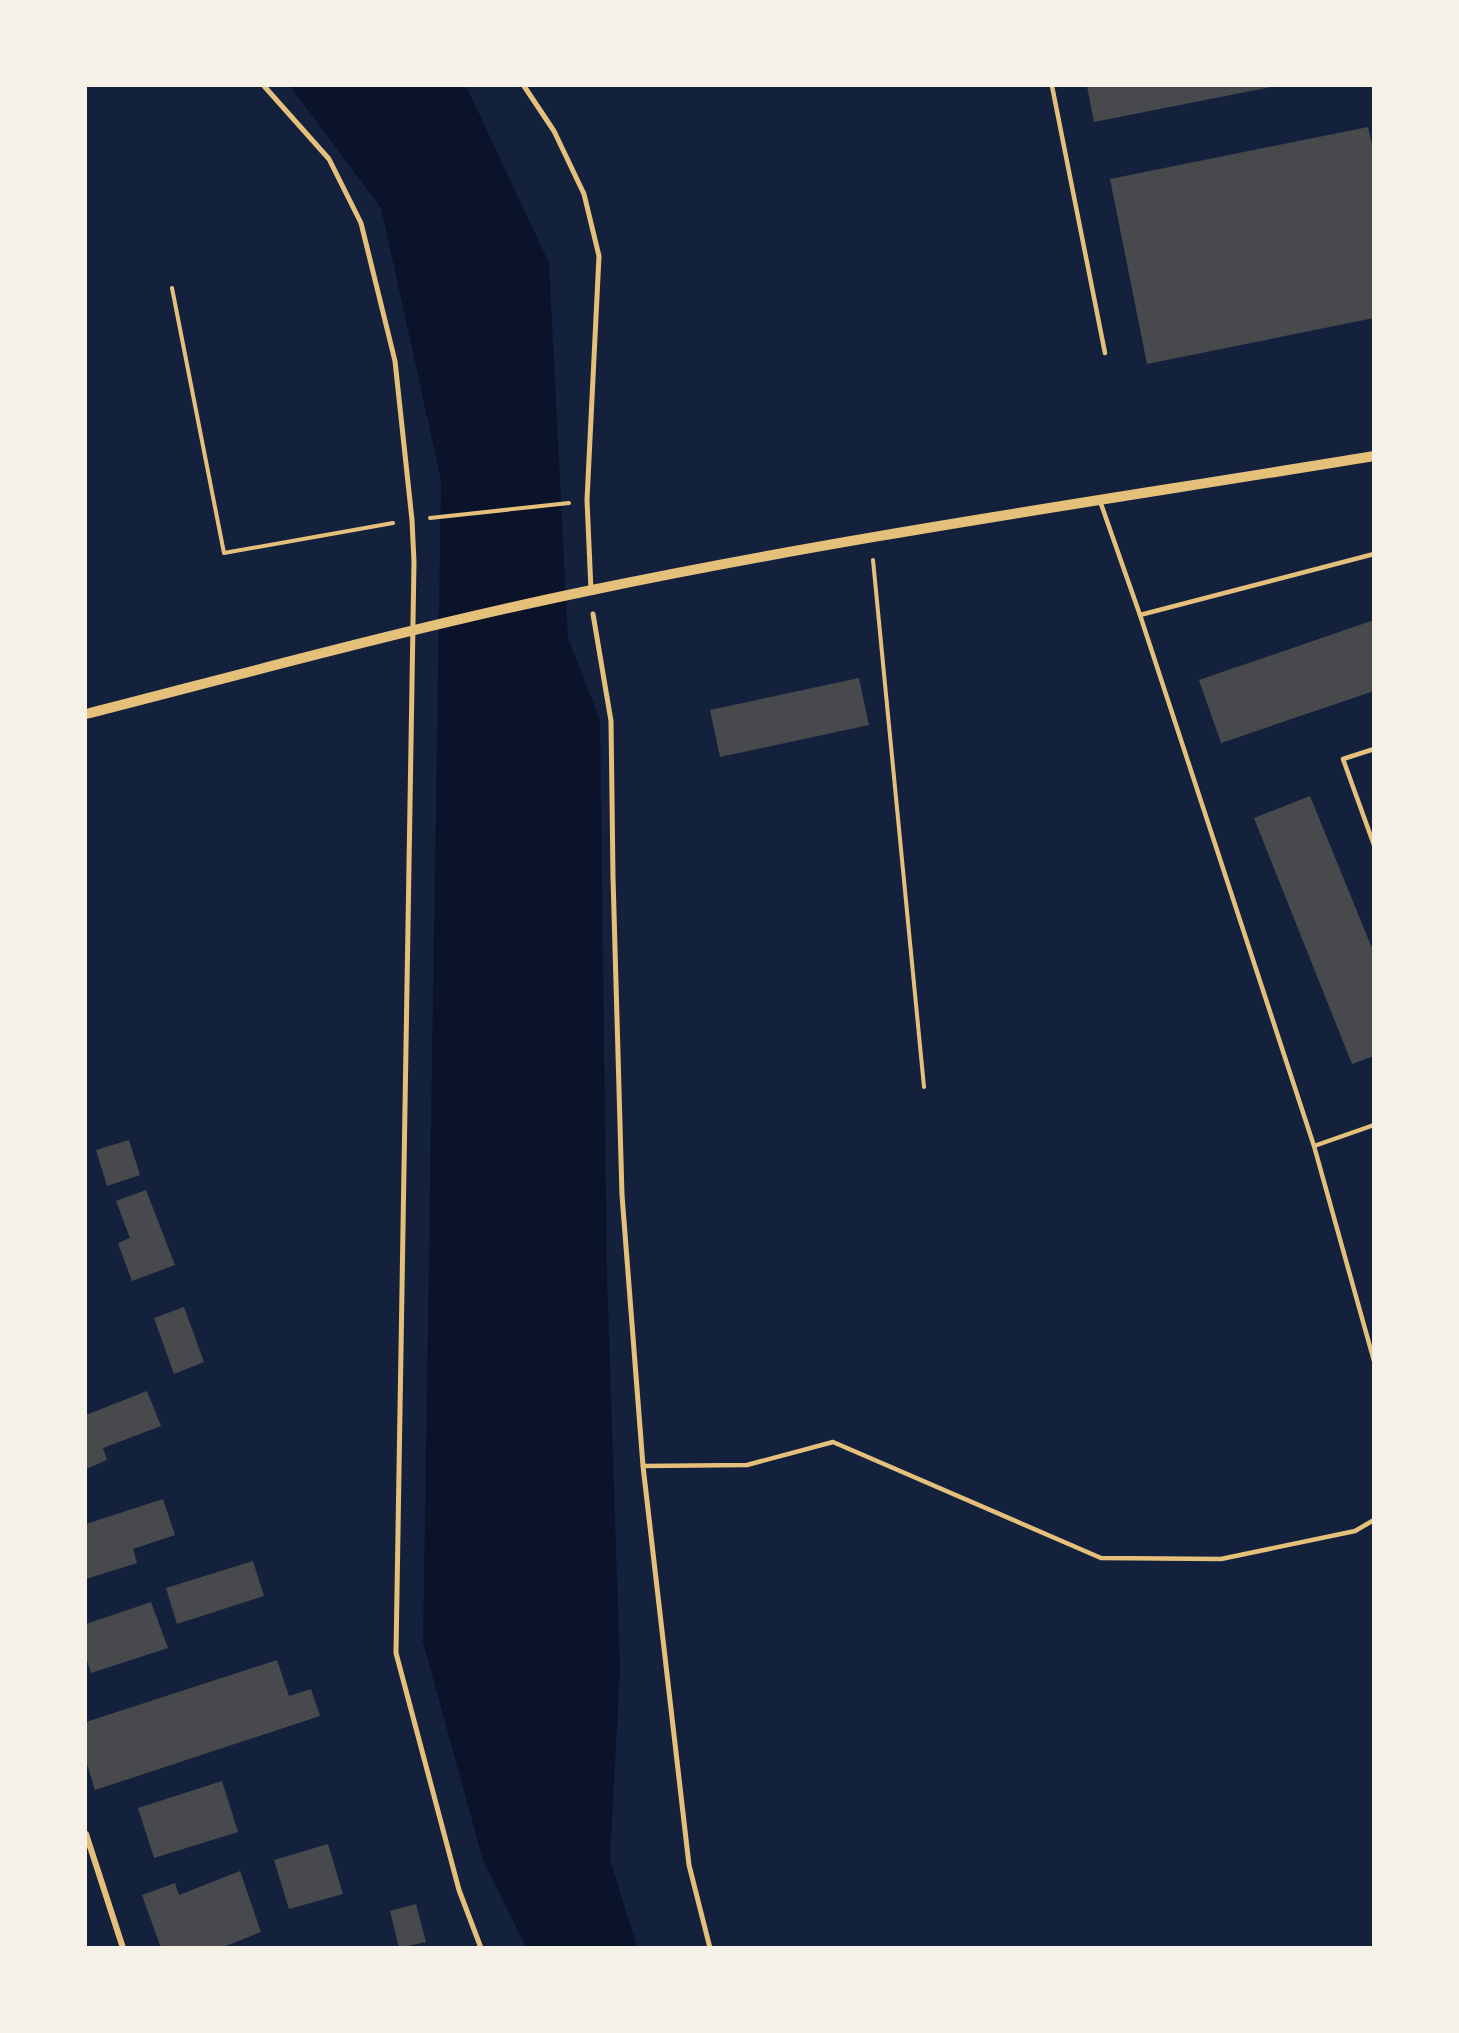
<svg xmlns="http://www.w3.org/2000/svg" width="1459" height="2033" viewBox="0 0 1459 2033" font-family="'Source Sans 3',sans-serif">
<rect width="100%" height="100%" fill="#14213d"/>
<path fill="#0b132b" d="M290,86H464L468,90L549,263L568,638L600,720L607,1275L620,1669L610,1859L637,1947H526L483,1860L423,1642L441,480L381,208Z"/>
<g fill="#48494c">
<path d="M1087,86H1271V87L1094,122Z"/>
<path d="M1368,127L1374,153V318L1147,364L1110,179Z"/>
<path d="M1374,620V691L1221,743L1199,680Z"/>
<path d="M859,678L869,725L720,757L710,710Z"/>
<path d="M1310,796L1374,953V1056L1352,1064L1254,818Z"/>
<path d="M129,1140L140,1175L107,1186L96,1150Z"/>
<path d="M146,1190L175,1265L132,1281L118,1243L130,1238L116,1201Z"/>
<path d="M184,1307L204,1362L174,1374L154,1318Z"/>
<path d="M147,1391L161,1426L103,1448L107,1460L86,1469V1415Z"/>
<path d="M163,1499L175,1535L133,1549L137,1563L86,1579V1524Z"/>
<path d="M253,1561L264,1596L177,1624L166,1588Z"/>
<path d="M151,1602L168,1648L91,1673L86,1658V1624Z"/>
<path d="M277,1660L289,1696L311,1689L320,1716L95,1790L86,1761V1722Z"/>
<path d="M222,1781L238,1832L154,1858L138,1808Z"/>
<path d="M328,1844L343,1894L289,1909L274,1860Z"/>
<path d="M240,1871L261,1932L221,1948H161L142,1895L175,1883L179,1895Z"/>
<path d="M416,1904L426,1942L399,1948L390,1911Z"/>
</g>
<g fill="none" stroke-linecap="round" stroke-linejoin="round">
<g stroke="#e5c07b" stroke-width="4">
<path d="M172,288L224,553L393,523"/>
<path d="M430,518L569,503"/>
<path d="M873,560L924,1087"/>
</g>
<g stroke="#e5c07b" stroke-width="4.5">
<path d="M1052,86L1105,353"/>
<path d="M1100,501L1140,615L1314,1146L1374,1361"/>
<path d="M1140,615L1374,554"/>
<path d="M1374,749L1343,759L1374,845"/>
<path d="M1314,1146L1374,1125"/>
<path d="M643,1466L747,1465L833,1442L1101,1558L1221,1559L1355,1531L1374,1520"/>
</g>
<g stroke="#e5c07b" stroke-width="5">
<path d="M264,86L329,159L361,223L395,361L412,520L414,562L396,1653L459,1890L481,1948"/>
<path d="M524,86L554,131L584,194L599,256L587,500L591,590"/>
<path d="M593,614L611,721L613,877L622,1195L643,1466L689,1865L710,1948"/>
</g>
<path stroke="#e5c07b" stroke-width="6" d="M86,1834L123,1948"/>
<path stroke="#e5c07b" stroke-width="10" d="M86,714C254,671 422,625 592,590C851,536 1113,499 1374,456"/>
</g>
<rect width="1459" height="2033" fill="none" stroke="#f6f1e7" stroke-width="174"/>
</svg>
